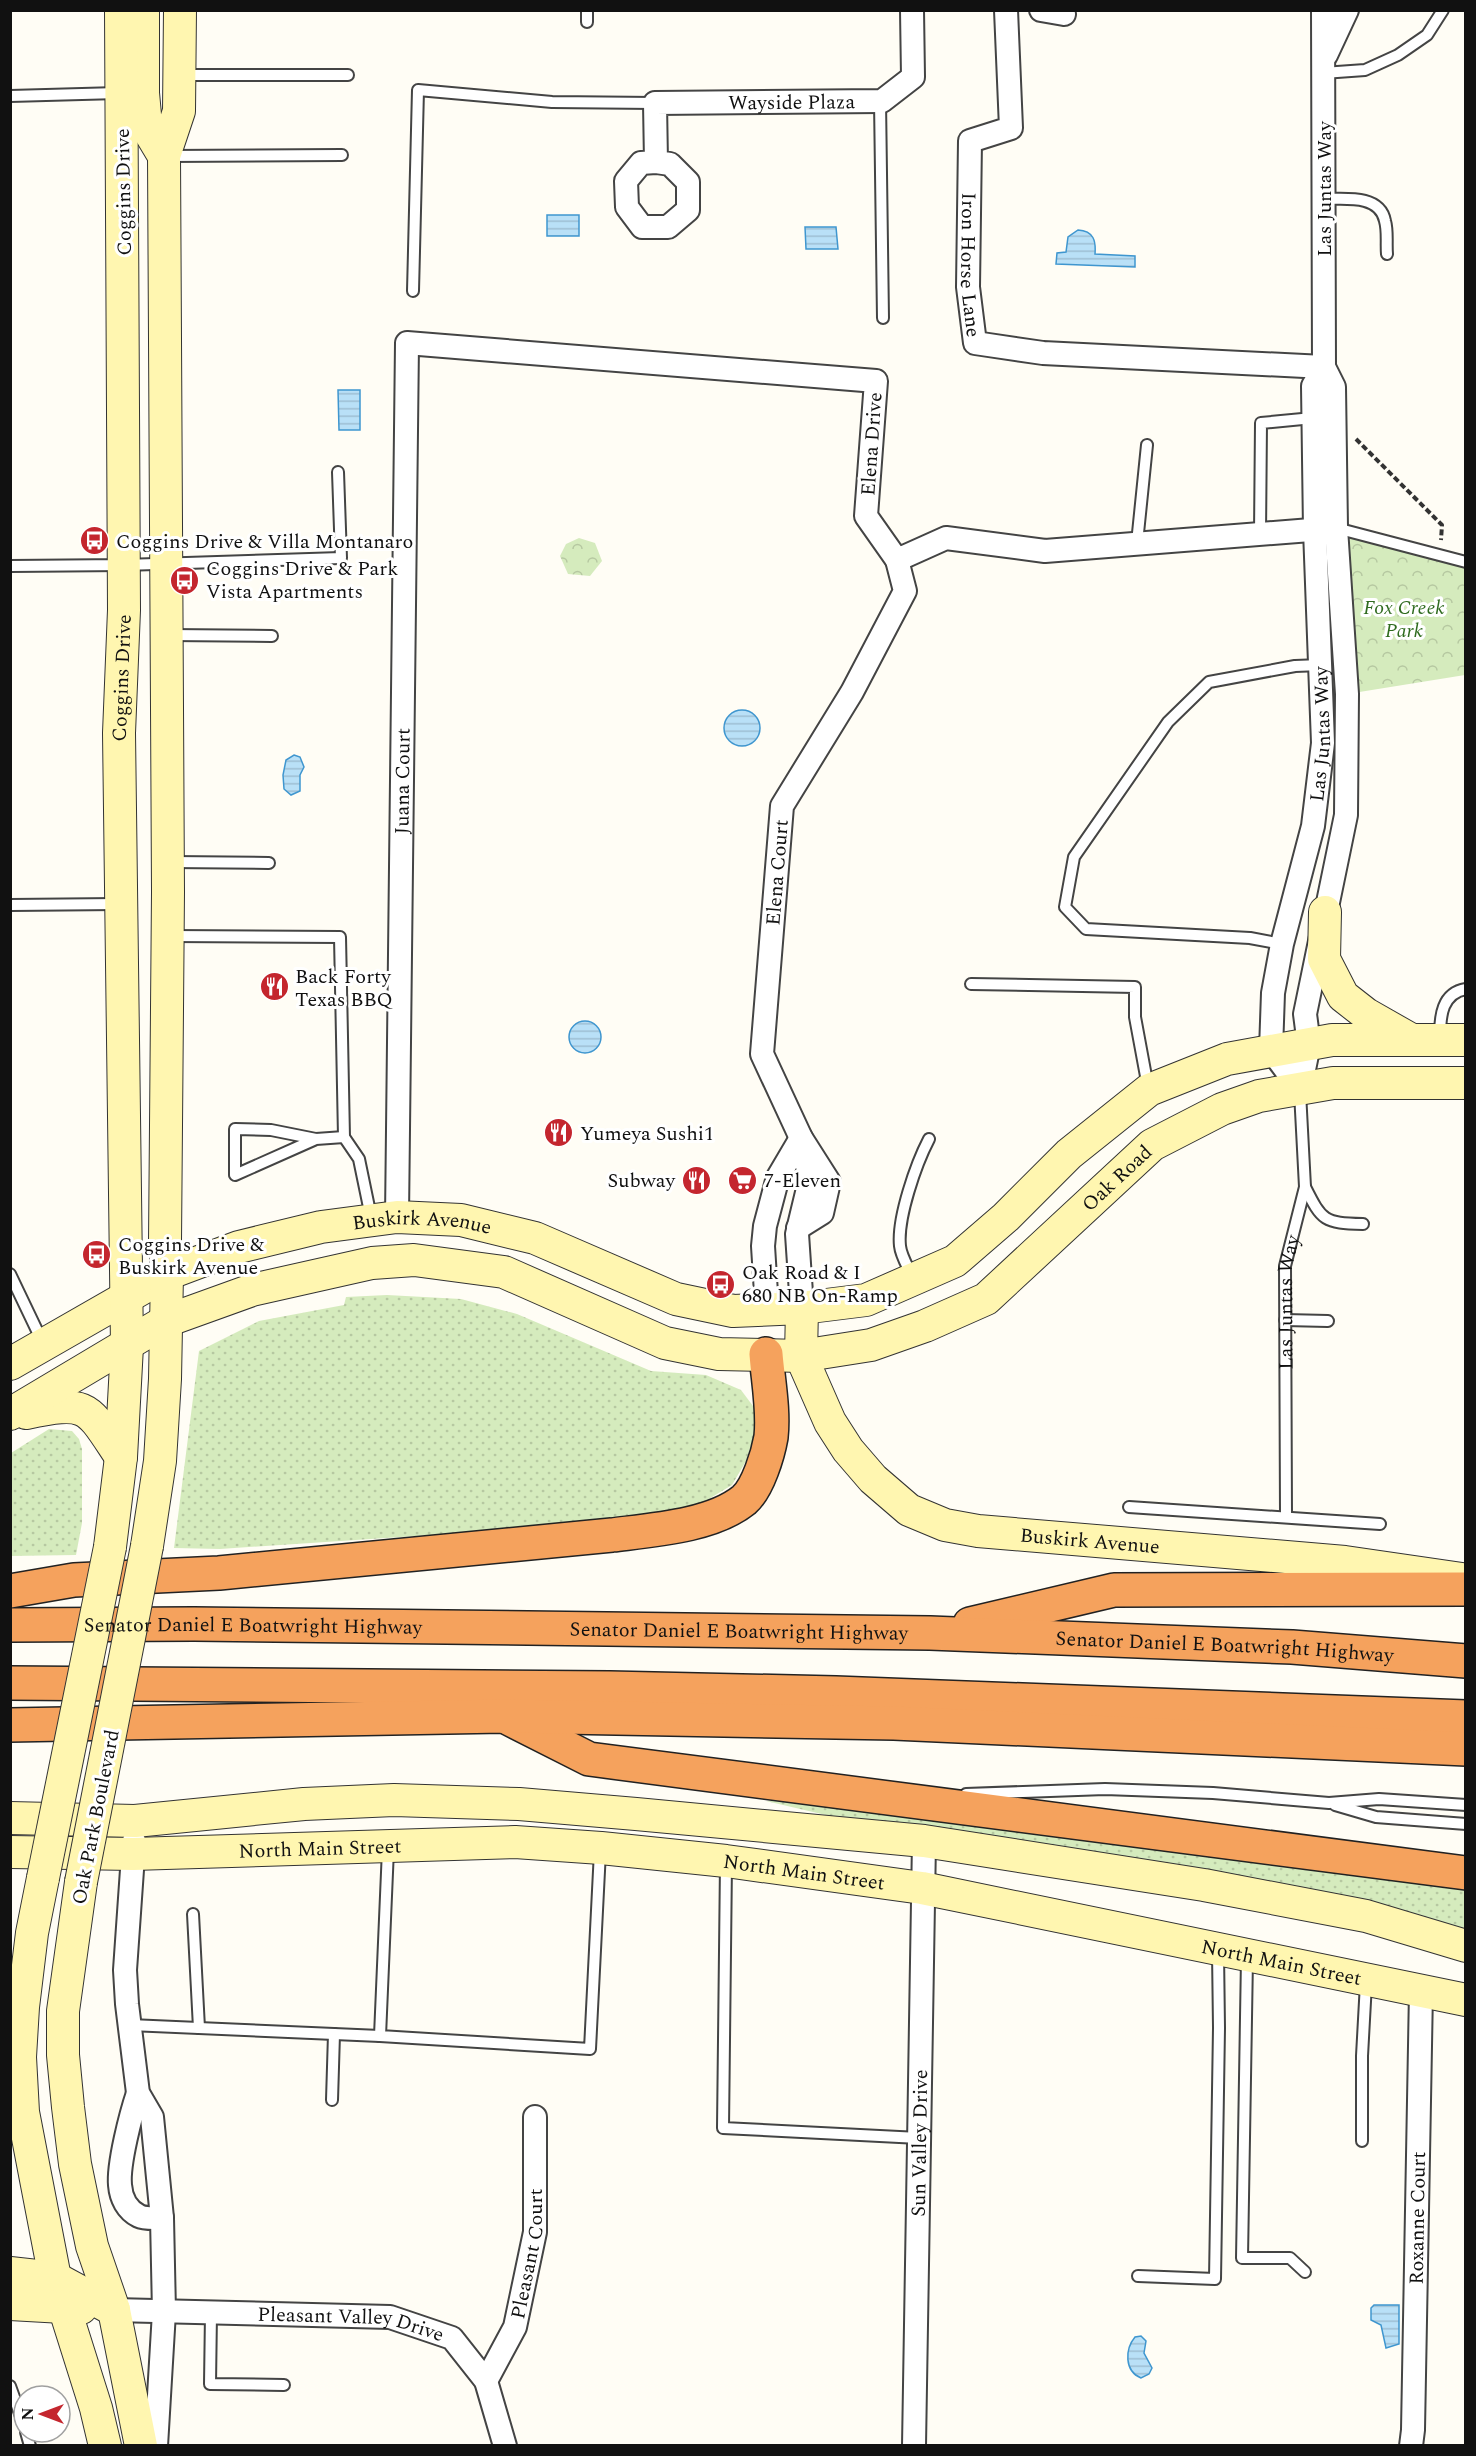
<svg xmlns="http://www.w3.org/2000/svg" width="1476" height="2456" viewBox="0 0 1476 2456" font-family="Spectral,serif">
<defs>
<pattern id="grass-dots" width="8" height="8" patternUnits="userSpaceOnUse" patternTransform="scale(1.5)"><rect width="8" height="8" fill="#d5ebbd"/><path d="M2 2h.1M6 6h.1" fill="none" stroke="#b6c8a1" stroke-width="1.8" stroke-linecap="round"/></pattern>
<pattern id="park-crowns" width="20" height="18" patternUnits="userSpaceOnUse" patternTransform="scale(1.5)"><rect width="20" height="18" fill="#d5ebbd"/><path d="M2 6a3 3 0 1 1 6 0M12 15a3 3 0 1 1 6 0" fill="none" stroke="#b6c8a1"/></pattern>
<pattern id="water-rules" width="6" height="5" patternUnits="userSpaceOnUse" patternTransform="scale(1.5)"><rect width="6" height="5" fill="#b9e0f7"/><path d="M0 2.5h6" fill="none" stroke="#9ebfd3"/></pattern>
</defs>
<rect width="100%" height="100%" fill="#fffdf5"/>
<g fill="url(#grass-dots)">
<path d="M387,1295L461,1299L517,1314L651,1371L706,1375L741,1390L753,1406L757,1426L746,1461L732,1485L702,1503L669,1515L613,1523L220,1549L174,1548L199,1351L259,1321L344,1305L346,1297Z"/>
<path d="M49,1429L72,1431L79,1439L82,1449V1523L76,1555L11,1556V1453Z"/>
<path d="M894,1800L1465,1873V1945L924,1838L766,1801Z"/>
</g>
<g fill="url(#park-crowns)">
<path d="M1336,528L1465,562V675L1347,694Z"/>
<path d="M579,538L595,543L602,561L590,576L568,574L560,556L566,544Z"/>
</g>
<g fill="url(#water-rules)" stroke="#3f96cf" stroke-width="1.5">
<rect x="547" y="215" width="32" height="21"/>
<path d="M805,227H836L838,249H806Z"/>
<path d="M1078,230C1094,231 1096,241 1095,254L1135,256V267L1056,264L1057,253L1066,252L1068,237Z"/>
<path d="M338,390H360V430H339Z"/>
<circle cx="742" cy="728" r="18"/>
<path d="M294,755L300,757L304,767L300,775V791L291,795L284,789L283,775L286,760Z"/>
<circle cx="585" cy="1037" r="16"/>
<path d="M1374,2305H1399V2344L1386,2348L1381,2325L1371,2320V2308Z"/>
<path d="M1141,2336L1146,2341L1144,2353L1152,2368L1149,2374L1141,2378C1124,2371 1125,2349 1135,2337Z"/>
</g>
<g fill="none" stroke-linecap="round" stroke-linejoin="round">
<defs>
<g id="lane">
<path d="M587,10V22"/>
<path d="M1323,73L1365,70L1398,55L1427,35L1443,10"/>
<path d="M183,75H348"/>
<path d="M10,96L118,93"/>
<path d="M880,101L883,318"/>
<path d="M168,156L342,155"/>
<path d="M1324,199C1344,199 1380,194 1385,221C1388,231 1386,244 1387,254"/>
<path d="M413,291L418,90L552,102L655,103"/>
<path d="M1336,528L1466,562"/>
<path d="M1260,534L1261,423L1313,418"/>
<path d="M1137,543L1147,445"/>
<path d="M10,566L124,565L341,558L338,472"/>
<path d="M169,635L272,636"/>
<path d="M171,862L269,863"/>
<path d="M10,905L118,904"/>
<path d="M170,936L340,937L344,1137L359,1159L371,1217"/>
<path d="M1282,944L1250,938L1086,929L1065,907L1074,857L1168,722L1209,682L1295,666L1321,665"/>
<path d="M971,984L1135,987V1017L1148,1087"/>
<path d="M1440,1036C1440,1016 1442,993 1466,989"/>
<path d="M316,1139L235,1175V1129L271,1130L316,1139L344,1137"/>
<path d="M1305,1187C1322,1221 1324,1223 1363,1224"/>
<path d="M10,1274L42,1341"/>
<path d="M912,1276C908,1267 901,1256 900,1246C897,1218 916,1164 929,1139"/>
<path d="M1285,1320L1328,1321"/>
<path d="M1129,1507L1380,1524"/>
<path id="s1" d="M1286,1516L1285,1266L1305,1187L1300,1092"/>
<path d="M966,1794L1105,1789L1213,1793L1329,1803L1379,1799L1466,1805"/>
<path d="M1335,1805L1376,1817L1466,1824"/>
<path d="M388,1849L380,2036L590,2049L600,1851"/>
<path d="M726,1863L723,2128L919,2138"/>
<path d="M193,1914L199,2028"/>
<path d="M1247,1958L1242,2258H1290L1305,2272"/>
<path d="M130,2025L380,2036"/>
<path d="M332,2100L334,2034"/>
<path d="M1362,2141V2056L1366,1983"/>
<path d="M1138,2276L1215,2279L1219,2028L1218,1952"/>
<path d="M211,2313L210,2384L284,2385"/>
<path d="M10,2386L24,2425"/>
<path d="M26,2432L30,2446"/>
</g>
<g id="street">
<path id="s2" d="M1006,10L1011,128L970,141L968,287L975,343L1043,353L1324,367"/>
<path d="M1041,10L1064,14"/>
<path d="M1326,55L1347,10"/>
<path id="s3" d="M656,162L670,164L688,182V210L668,227H642L627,207L626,181L641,163L656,162L655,103L882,101L913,77L912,10"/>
<path d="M1300,1089L1309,1045L1305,1014L1346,815L1347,694L1336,528L1334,387L1324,367L1323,10"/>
<path id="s4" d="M1300,1089L1271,1050L1273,993L1282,944L1313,826L1323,743L1315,530L1313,386L1324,367"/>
<path id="s5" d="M397,1217L407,343L876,381L866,516L897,560L946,538L1045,551L1336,528"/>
<path id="s6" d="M798,1228L822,1213L829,1182L801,1138L762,1054L782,806L852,692L905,591L897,560"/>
<path d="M767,1309L763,1246L765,1226L778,1177L801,1138L810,1180L797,1234L802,1308"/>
<path d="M134,1841L125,1970L127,2004L138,2093L152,2117L162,2218L164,2312L156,2446"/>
<path d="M138,2093C131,2114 118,2164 120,2185C121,2198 127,2210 139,2216C145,2219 155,2218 162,2218"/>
<path id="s7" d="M114,2310L390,2317L452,2338L486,2381L505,2446"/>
<path id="s8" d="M486,2381L515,2327L535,2232V2117"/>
<path id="s9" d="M914,2446L924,1841"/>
<path id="s10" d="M1411,2446L1413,2430L1421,1991"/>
</g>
<g id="secondary">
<path d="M143,10V93L146,126L164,156"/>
<path d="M1325,912L1324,959L1343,996L1366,1014L1410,1039"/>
<path id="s11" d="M802,1308L801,1356L830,1422L848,1450L873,1479L909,1510L945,1525L978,1531L1345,1562L1462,1579"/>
<path id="s12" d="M10,1364L167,1274L239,1247L321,1227L397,1217L461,1220L535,1238L676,1299L733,1311L802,1308L866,1300L955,1261L1006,1217L1069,1154L1149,1090L1227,1059L1332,1040H1466"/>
<path d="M26,1413C89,1400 87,1406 121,1457"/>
<path id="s13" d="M10,1414L166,1321L252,1290L372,1263L414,1260L504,1272L665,1343L719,1354L801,1356L871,1345L925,1326L986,1299L1152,1145L1222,1109L1259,1096L1333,1083H1466"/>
<path d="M147,1546L160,1461L165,1379L167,1274L165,1242L168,892L164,156L179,111L180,10"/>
<path id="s14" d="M110,1547L121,1457L127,1346L119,733L124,610L121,10"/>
<path d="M10,1818L135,1821L304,1804L394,1800L519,1804L636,1814L924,1841L1204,1885L1366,1916L1466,1946"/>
<path id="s15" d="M10,1852L133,1854L515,1842L601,1848L726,1861L922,1888L1466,2000"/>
<path d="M43,1878L32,1933L23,2007L20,2057L23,2112L55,2278L96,2408L105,2446"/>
<path d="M81,1882L63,2011V2055L68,2107L75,2164L92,2246L114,2310L141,2446"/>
<path d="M10,2273L55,2278L114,2310"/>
<path d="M10,2304L81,2308"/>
</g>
<g id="highway">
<path d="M10,1591L74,1580L219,1573L612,1535C652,1530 712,1526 744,1500C758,1488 768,1454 771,1437C774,1410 768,1380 766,1354"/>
<path d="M970,1624L1114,1590L1466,1589"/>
<path id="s16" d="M10,1625L194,1624L930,1633L1292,1647L1466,1661"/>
<path d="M10,1683L610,1688L836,1693L1466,1717"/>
<path d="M510,1719L589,1759L1466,1873"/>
<path d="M10,1725L503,1716L894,1723L1466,1749"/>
</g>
</defs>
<use href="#lane" stroke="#444" stroke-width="14"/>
<use href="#street" stroke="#444" stroke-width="26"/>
<use href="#secondary" stroke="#333" stroke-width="34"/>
<use href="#highway" stroke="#222" stroke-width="36"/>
<path stroke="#333" stroke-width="4" stroke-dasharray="6 3" stroke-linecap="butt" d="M1356,439L1442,525L1441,540"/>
<use href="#lane" stroke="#fff" stroke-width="10"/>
<use href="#street" stroke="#fff" stroke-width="22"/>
<use href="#secondary" stroke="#fff6b0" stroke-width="32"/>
<use href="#highway" stroke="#f5a25d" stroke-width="33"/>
<defs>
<g id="secondary-bridge">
<path d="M43,1878L110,1547"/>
<path d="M81,1882L147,1546"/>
</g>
</defs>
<use href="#secondary-bridge" stroke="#333" stroke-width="34" stroke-linecap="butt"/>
<use href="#secondary-bridge" stroke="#fff6b0" stroke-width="32"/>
</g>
<defs>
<symbol id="bus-disc" viewBox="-11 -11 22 22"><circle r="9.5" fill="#c4262e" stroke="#fff"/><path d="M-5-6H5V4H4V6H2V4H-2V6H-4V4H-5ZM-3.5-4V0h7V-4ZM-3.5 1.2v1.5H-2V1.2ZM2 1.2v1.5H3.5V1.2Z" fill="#fff"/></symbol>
<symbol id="restaurant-disc" viewBox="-11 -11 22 22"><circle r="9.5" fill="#c4262e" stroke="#fff"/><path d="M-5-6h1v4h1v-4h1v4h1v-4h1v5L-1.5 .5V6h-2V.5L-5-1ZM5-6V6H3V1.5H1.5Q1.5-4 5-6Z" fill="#fff"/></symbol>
<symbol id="supermarket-disc" viewBox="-11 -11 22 22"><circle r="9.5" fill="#c4262e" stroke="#fff"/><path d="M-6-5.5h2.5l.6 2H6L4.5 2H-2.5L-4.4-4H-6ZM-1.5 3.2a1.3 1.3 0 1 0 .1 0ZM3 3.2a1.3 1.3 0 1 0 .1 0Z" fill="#fff"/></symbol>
</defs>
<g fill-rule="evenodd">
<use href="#bus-disc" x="78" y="524" width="33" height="33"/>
<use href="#bus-disc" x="168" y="564" width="33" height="33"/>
<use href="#restaurant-disc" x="258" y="970" width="33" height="33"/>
<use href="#restaurant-disc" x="542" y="1116" width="33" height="33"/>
<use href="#restaurant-disc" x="680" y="1164" width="33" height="33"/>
<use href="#supermarket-disc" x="726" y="1164" width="33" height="33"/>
<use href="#bus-disc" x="80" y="1238" width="33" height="33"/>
<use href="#bus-disc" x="704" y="1268" width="33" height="33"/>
</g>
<g text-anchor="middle" stroke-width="6" stroke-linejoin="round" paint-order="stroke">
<g font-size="20" fill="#111" stroke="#fff">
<text dy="7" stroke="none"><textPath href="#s3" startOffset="405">Wayside Plaza</textPath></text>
<text transform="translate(1324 189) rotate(-90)" y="7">Las Juntas Way</text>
<text transform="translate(123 192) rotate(-91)" y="7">Coggins Drive</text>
<text dy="7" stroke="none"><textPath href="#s2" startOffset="285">Iron Horse Lane</textPath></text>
<text transform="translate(871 444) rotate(-86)" y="7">Elena Drive</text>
<text dy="7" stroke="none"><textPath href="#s14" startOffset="870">Coggins Drive</textPath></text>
<text dy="7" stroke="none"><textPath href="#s4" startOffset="370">Las Juntas Way</textPath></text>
<text dy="7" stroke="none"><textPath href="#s5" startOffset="436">Juana Court</textPath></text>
<text dy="7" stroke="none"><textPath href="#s6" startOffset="387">Elena Court</textPath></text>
<text dy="7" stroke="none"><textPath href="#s13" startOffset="1215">Oak Road</textPath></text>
<text dy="7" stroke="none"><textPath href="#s12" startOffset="444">Buskirk Avenue</textPath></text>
<text dy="7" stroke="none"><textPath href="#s1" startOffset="214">Las Juntas Way</textPath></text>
<text dy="7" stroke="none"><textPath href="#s11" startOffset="424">Buskirk Avenue</textPath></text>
<text dy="7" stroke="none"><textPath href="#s16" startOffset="243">Senator Daniel E Boatwright Highway</textPath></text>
<text dy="7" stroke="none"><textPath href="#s16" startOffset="729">Senator Daniel E Boatwright Highway</textPath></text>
<text dy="7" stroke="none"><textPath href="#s16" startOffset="1215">Senator Daniel E Boatwright Highway</textPath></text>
<text transform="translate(95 1817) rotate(-79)" y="7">Oak Park Boulevard</text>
<text dy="7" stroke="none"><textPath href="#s15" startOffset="310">North Main Street</textPath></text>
<text dy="7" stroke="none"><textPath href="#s15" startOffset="796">North Main Street</textPath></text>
<text dy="7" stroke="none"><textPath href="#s15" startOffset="1282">North Main Street</textPath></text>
<text dy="7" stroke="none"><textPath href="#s9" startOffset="303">Sun Valley Drive</textPath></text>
<text dy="7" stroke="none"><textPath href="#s10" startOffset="228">Roxanne Court</textPath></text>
<text dy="7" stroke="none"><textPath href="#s8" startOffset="136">Pleasant Court</textPath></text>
<text dy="7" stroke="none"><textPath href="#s7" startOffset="238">Pleasant Valley Drive</textPath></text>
</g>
<g font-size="20" fill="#111" stroke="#fff" text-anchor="start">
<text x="116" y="548">Coggins Drive &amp; Villa Montanaro</text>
<text x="206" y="575">Coggins Drive &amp; Park<tspan x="206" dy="23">Vista Apartments</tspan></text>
<text x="295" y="983">Back Forty<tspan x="295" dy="23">Texas BBQ</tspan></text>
<text x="580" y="1140">Yumeya Sushi1</text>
<text x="675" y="1187" text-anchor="end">Subway</text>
<text x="764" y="1187">7-Eleven</text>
<text x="118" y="1251">Coggins Drive &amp;<tspan x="118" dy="23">Buskirk Avenue</tspan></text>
<text x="742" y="1279">Oak Road &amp; I<tspan x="742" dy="23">680 NB On-Ramp</tspan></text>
</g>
<g font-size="20" font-style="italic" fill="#2f6b1f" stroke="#fff">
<text x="1404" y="614">Fox Creek<tspan x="1404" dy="23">Park</tspan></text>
</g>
</g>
<rect width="1476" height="2456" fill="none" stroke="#111111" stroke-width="24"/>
<g transform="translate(42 2414) rotate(270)"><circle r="28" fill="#ffffff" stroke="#a0a0a0" stroke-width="1.5"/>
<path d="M0-4.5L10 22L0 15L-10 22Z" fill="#c4262e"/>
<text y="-9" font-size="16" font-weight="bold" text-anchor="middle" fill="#111111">N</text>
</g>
</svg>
